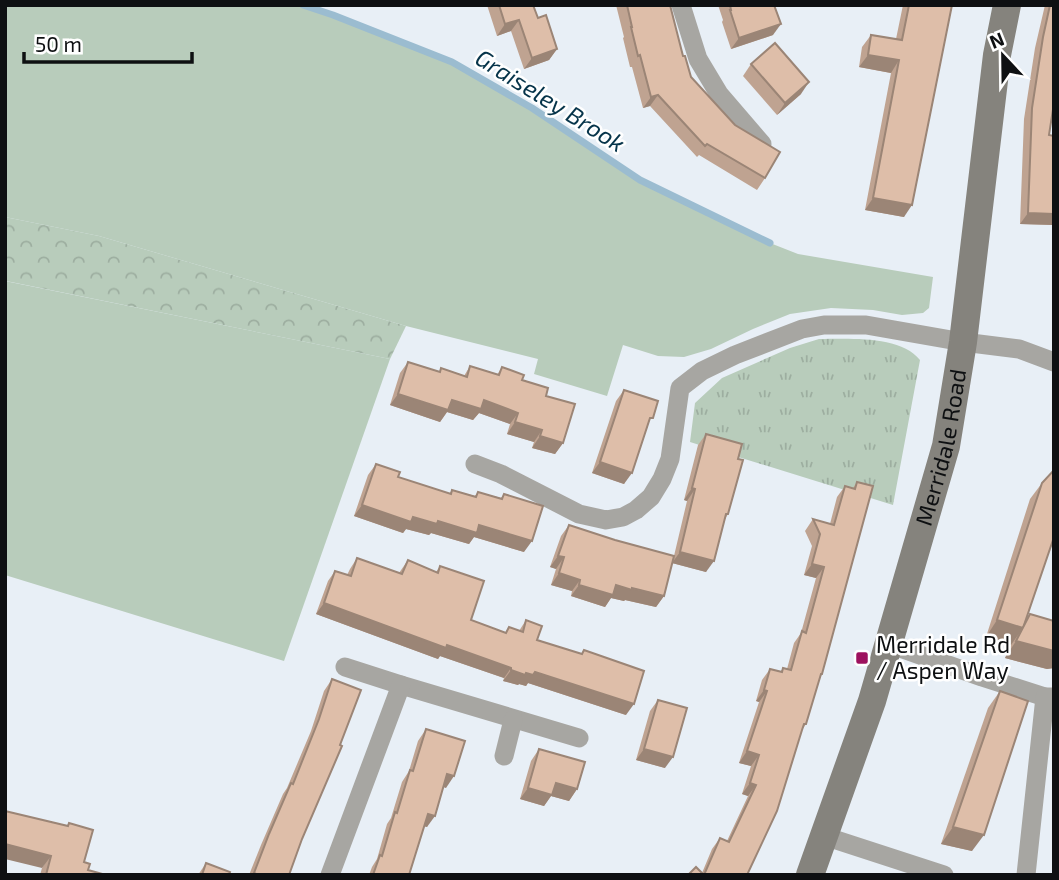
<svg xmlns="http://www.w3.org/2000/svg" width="1059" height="880" viewBox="0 0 1059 880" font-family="'Exo 2',sans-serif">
<defs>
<pattern id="grass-tufts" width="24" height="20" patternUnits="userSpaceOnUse" patternTransform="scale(1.75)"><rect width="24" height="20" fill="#b8ccbb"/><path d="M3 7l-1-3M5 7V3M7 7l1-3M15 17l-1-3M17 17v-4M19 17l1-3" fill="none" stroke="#9daea0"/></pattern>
<pattern id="forest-crowns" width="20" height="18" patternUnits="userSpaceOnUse" patternTransform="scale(1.75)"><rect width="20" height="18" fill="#b8ccbb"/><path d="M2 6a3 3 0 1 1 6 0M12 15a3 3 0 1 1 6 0" fill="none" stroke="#9daea0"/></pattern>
</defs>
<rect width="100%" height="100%" fill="#e8eff6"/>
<path fill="url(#grass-tufts)" d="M819,339C847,339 901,335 920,360L893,505L690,442L695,403L722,378L790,348Z"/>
<path fill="url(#forest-crowns)" d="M5,217L99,236L406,326L390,359L6,281Z"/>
<g fill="#b8ccbb">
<path d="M5,5H303L333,15L452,62L532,108L640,180L770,243L798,254L933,277L929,308L923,313L902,315L873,310L831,308L790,314L753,329L711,349L684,357L658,356L623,345L607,396L534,374L538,359L406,326L99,236L5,217Z"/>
<path d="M5,281L390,359L284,661L5,575Z"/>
</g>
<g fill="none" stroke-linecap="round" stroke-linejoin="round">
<path stroke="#9bbcd0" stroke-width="7" d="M303,5L333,15L452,62L532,108L640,180L770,243"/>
<g stroke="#a7a6a2" stroke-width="19">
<path d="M681,5L698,59L719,94L762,144"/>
<path d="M475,464L501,474L579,514L606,520L623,517L636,510L651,497L662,479L670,459L680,388L702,371L735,355L802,329L824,325H866L963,342L1019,349L1054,362"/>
<path d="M889,644L982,677L1045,697H1054"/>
<path d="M345,667L401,685L579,738"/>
<path d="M504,756L513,720"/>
<path d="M824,836L944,875"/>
<path d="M330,875L401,685"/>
<path d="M1026,875L1045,697"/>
</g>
<path stroke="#85837d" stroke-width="28" id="s1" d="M810,875L872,701L946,446L963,342L997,55L1007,5"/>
</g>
<g fill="#bfa391">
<path d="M487,5H533L538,18L557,49L549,60L524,69L511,31L497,36Z"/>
<path d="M616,5H670L683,56L691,77L765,178L757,190L699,155L697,157L650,106L643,108L632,67H630L623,38L624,37Z"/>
<path d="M718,5H774L773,35L731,49L722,22L723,20Z"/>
<path d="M903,5H952L904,217L865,210L891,73L859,67L862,47L871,35L896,39Z"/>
<path d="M1045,5H1054V112L1052,111L1049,135L1054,136V225L1020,224L1024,119L1035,48Z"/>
<path d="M751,64L801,94L777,115L743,76Z"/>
<path d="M408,362L439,372L441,368L464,376L470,366L497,375L502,367L546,396L563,443L555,454L532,448L534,442L507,434L510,424L479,413L473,420L447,412L440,422L390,405L400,373Z"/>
<path d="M624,390L648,426L624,484L592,473L616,401Z"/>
<path d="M706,434L738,459L728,514L725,519L706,572L672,563L664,596L656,607L625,600L624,601L611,598L605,607L571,596L572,591L551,585L556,569L550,567L561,536L569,525L615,540L674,556L687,501L684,500L698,445Z"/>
<path d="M376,464L398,477L449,494L452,490L475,496L478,492L501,498L504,494L524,552L474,537L469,544L431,533L429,535L406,529L403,533L354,516L368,475Z"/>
<path d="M857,482L822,674L820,678L806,724L802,730L747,875H688L702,873L712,849L720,838L727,841L748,796L742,794L751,766L739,763L759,702L756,701L762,680L770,669L781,672L783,668L787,669L794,643L801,633L816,578L804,575L812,546L805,531L813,519L830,524L837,497L845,486L853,488Z"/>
<path d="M1042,483L1025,620L1030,614L1054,621V668L1047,669L1005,658L1011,644L986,637L1030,499Z"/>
<path d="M357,558L399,573L408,560L436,572L440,566L471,620L505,633L509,627L519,631L526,620L537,640L581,654L584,650L626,715L528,683L526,686L519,684L518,685L503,681L504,678L440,656L438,659L316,614L328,581L335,571L347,575L350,569Z"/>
<path d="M332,679L302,839L289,875H249L261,845L283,794L287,788L311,731L324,691Z"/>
<path d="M1000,691L972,851L941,844L988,708Z"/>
<path d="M658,700L665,768L636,760L650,711Z"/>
<path d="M426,729L446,788L444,787L427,827L424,826L409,875H369L372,867L377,859L387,824L391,818L402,782L409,771L418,741Z"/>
<path d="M539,749L577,789L569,801L551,796L544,806L520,799L531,761Z"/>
<path d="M69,823L84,862L88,870L106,875H40L42,868Z"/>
<path d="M206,863L229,875H198Z"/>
</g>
<g fill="#9b8576">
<path d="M519,20L511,31L497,36L505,24Z"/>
<path d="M781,24L773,35L731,49L739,38Z"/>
<path d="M557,49L549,60L524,69L532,58Z"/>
<path d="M868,55L899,60L891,73L859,67Z"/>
<path d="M809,82L801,94L777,115L785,103Z"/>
<path d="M658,95L650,106L643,108L651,97Z"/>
<path d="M873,198L912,205L904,217L865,210Z"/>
<path d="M1028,213L1054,214V225L1020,224Z"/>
<path d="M398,394L452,400H484L518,413L510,424L479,413L473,420L447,412L440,422L390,405Z"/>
<path d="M515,422L542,430L534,442L507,434Z"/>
<path d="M540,436L563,443L555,454L532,448Z"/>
<path d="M600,462L632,473L624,484L592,473Z"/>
<path d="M692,488L695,489L687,501L684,500Z"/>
<path d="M362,505L413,517L438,521L479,525L532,541L524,552L474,537L469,544L431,533L429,535L406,529L403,533L354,516Z"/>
<path d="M680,552L714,561L706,572L672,563Z"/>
<path d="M558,556L564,557L556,569L550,567Z"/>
<path d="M812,564L824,567L816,578L804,575Z"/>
<path d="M559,573L580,580L572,591L551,585Z"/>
<path d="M579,585H616L664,596L656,607L625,600L624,601L611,598L605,607L571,596Z"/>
<path d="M324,603L447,645L511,668L504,678L440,656L438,659L316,614Z"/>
<path d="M997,620L1023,628L1011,645L986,637Z"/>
<path d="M1016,641L1054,651V668L1047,669L1005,658Z"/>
<path d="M511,670L526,673L535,672L634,704L626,715L528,683L526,686L519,684L518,685L503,681Z"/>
<path d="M764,690L767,691L759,702L756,701Z"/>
<path d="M644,749L673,757L665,768L636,760Z"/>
<path d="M747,751L759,755L751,766L739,763Z"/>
<path d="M447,774L454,776L446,788L439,785Z"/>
<path d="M556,783L577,789L569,801L551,796L544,806L520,799L528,788Z"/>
<path d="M750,783L756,785L748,796L742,794Z"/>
<path d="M428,814L435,816L427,827L420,825Z"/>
<path d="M953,827L984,835L972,851L941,844Z"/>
<path d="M5,844L51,856L42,868L5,859Z"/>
</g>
<g fill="#debea9" stroke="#9b8576" stroke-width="2">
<path d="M499,5H533L538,18L546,15L557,49L532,58L519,20L505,24Z"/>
<path d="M627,5H670L683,56H685L691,77L735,125L780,152L765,178L707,144L705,146L658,95L651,97L640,55L638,56L631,27H632Z"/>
<path d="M730,5H774L781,24L739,38L730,10H731Z"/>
<path d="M909,5H952L912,205L873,198L899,60L868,55L871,35L902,40Z"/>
<path d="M1050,5H1054V103L1049,135L1054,136V214L1028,213L1032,108L1043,37Z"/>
<path d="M775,43L809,82L785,103L751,64Z"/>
<path d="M408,362L440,372L441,368L467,377L470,366L499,375L502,367L524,375L522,380L548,388L546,396L575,404L563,443L540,436L542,430L515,422L518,413L484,400L481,409L452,400L448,410L398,394Z"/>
<path d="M624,390L658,401L653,418H650L632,473L600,462Z"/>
<path d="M706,434L742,444L738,459L743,460L728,514H726L714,561L680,552L695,489L692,488Z"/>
<path d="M376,464L400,472L398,477L451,494L452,490L476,497L478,492L502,499L504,494L543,506L532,541L479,525L477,533L438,521L437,524L413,517L411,522L362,505Z"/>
<path d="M1054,470V537L1023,628L997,620L1042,483Z"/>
<path d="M857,482L873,486L822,674H821L806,724H804L802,730L777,811L747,875H688L696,867L704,875L720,838L729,842L756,785L750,783L759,755L747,751L767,691L764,690L770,669L782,672L783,668L791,670L802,631L806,633L824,567L812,564L820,534L813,519L834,525L845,486L855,489Z"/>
<path d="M569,525L615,540L674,556L664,596L632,588V590L616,585L613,595L579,585L580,580L559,573L564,557L558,556Z"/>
<path d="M357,558L402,574L408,560L438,573L440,566L484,581L471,620L506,633L509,627L523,632L526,620L542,626L537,640L582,654L584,650L644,671L634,704L535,672L533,675L526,673L525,675L511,670V668L447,645L446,648L324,603L335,571L351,576Z"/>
<path d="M1030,614L1054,621V651L1016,641Z"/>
<path d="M332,679L361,690L340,745L342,746L302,839L289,875H258L254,873L269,834L291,783L293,784L319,719Z"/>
<path d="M1000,691L1028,701L984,835L953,827Z"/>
<path d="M658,700L687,708L673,757L644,749Z"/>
<path d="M426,729L465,741L454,776L447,774L435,816L428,814L409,875H373L380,855L382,856L395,812L397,813L410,770L413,771Z"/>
<path d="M539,749L585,762L577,789L556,783L552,795L528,788Z"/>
<path d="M5,811L68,826L69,823L93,830L84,862L90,864L88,870L106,875H46L51,856L5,844Z"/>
<path d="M206,863L230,872L229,875H202Z"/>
</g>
<rect fill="#9d115e" stroke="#fff" stroke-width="2.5" x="855" y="651" width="14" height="14" rx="3.5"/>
<g text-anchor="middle" stroke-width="5" stroke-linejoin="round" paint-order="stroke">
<g font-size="23" fill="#0e1012" stroke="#fff">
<text dy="8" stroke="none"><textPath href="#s1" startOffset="448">Merridale Road</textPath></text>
</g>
<g font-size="23" fill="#0e1012" stroke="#fff" text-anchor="start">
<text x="876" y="653">Merridale Rd<tspan x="876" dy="26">/ Aspen Way</tspan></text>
</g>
<g font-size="24" font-style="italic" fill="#06344a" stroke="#fff">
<text transform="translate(550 101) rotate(32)" y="8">Graiseley Brook</text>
</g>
</g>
<rect width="1059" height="880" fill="none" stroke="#0e1012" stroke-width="14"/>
<g transform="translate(1003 56) rotate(338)" stroke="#ffffff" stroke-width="5" paint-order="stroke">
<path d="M0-5L12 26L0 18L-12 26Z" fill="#0e1012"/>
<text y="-10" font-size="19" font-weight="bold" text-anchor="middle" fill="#0e1012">N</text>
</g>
<path d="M24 52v10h168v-10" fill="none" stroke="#0e1012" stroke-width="3.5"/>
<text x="35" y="52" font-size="21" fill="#0e1012" stroke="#ffffff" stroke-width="5" paint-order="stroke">50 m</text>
</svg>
